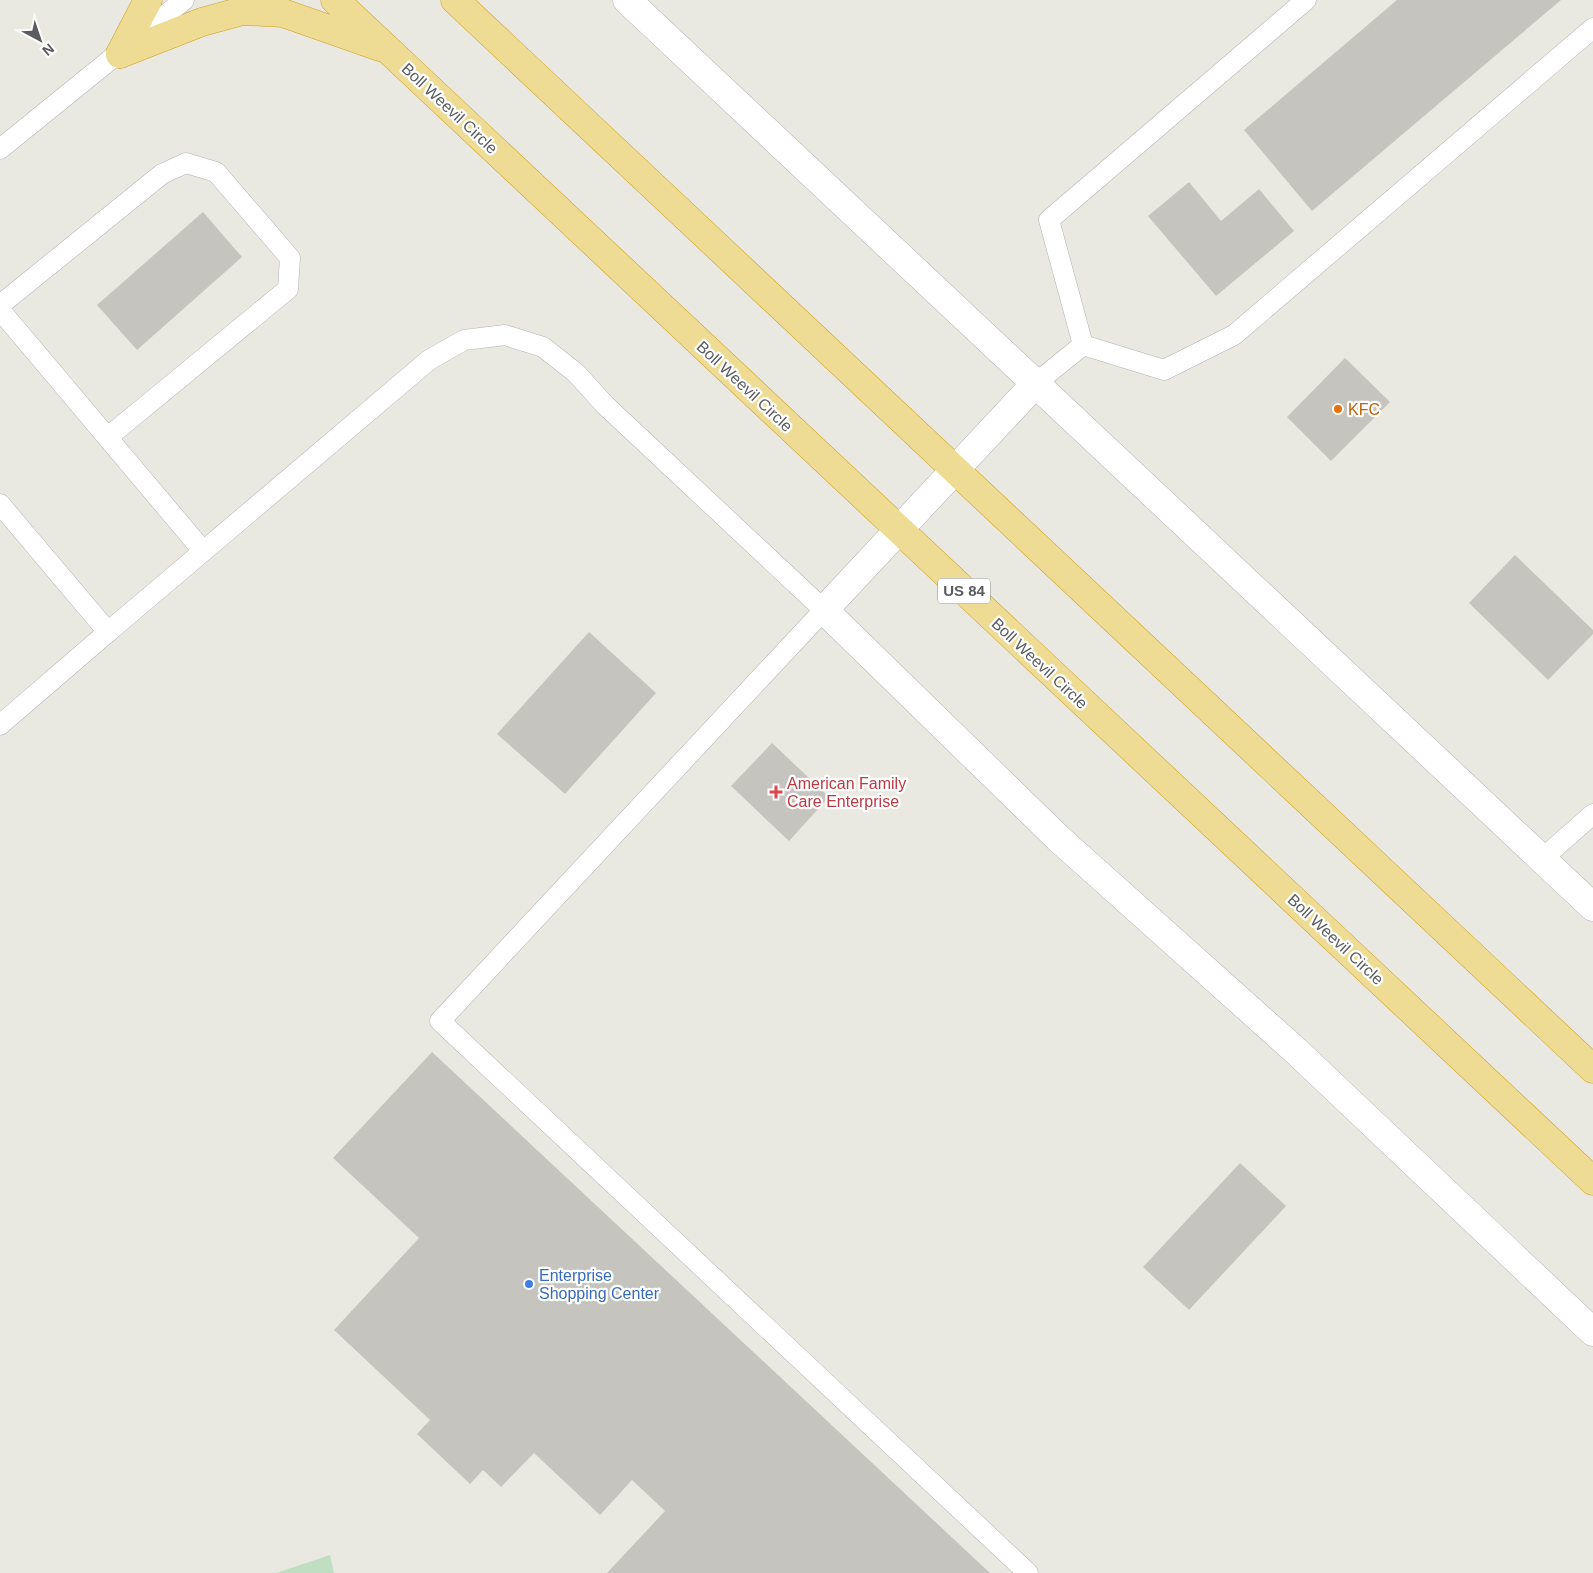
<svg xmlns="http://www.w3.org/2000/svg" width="1593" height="1573" viewBox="0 0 1593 1573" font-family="Arial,sans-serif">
<rect width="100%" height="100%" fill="#eae9e1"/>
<path fill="#c0dfc2" d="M330,1555L334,1573H276Z"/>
<g fill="#c6c4be">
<path d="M1397,0H1561L1312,211L1244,130Z"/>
<path d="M1189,182L1221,221L1259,189L1294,231L1216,296L1148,216Z"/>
<path d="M203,212L242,257L137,350L97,305Z"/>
<path d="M1345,358L1390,402L1331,461L1287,417Z"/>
<path d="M1515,555L1593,630V634L1548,680L1469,603Z"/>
<path d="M589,632L656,693L565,794L497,734Z"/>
<path d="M772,743L829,797L789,841L731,786Z"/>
<path d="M432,1052L990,1573H607L665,1511L632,1480L600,1515L534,1453L501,1487L483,1470L470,1484L417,1434L430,1420L334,1330L419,1238L333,1158Z"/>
<path d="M1240,1163L1286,1206L1189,1310L1143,1267Z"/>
</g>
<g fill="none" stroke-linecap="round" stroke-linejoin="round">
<defs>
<g id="lane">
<path d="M0,149L184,0"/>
<path d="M0,305L162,174L186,163L216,172L290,258L288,289L108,437"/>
<path d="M0,310L203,551"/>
<path d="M1083,345L1164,370L1234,335L1593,28"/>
<path d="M1083,345L1049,220L1306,0"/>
<path d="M1036,383L1083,345"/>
<path d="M0,504L108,632L429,360L464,340L505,335L543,347L576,373L605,405L824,610L440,1021L1028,1573"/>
<path d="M0,725L108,632"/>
<path d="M1542,859L1593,814"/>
</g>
<g id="street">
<path d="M627,0L1593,907"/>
<path d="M1036,383L824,610L1058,838L1296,1051L1593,1332"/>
</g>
<g id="highway">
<path d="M335,0L1593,1181"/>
<path d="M455,0L1593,1069"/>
<path d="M120,54L202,22L242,11L283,13L380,47"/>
<path d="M120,54L148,0"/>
</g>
</defs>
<use href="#lane" stroke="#b2b3b7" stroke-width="21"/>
<use href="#street" stroke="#b2b3b7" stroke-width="29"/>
<use href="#highway" stroke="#cf9f1d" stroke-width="29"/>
<use href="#lane" stroke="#fff" stroke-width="20"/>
<use href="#street" stroke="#fff" stroke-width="28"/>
<use href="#highway" stroke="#eedb94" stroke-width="28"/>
</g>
<circle fill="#e8710a" stroke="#fff" stroke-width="2" cx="1338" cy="409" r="5"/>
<path fill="#e0444e" stroke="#fff" stroke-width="2" d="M773.5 784.5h5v5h5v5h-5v5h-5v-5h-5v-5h5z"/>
<circle fill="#3f7fe0" stroke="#fff" stroke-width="2" cx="529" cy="1284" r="5"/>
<g text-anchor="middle" stroke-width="4.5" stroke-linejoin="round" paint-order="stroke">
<rect fill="#fff" stroke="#8c8d90" stroke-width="1" x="938" y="578.5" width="52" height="25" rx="4"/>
<g font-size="15" font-weight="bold" fill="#5a5c60">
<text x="964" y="596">US 84</text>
</g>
<g font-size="16" fill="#5a5c60" stroke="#fff">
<text transform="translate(450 108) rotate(43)" y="6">Boll Weevil Circle</text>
<text transform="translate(745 386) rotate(43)" y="6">Boll Weevil Circle</text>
<text transform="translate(1040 663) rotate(43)" y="6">Boll Weevil Circle</text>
<text transform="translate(1336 939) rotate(43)" y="6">Boll Weevil Circle</text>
</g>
<g font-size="16" fill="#c56008" stroke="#fff" text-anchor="start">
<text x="1348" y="415">KFC</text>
</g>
<g font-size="16" fill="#be3a42" stroke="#fff" text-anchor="start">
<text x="787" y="789">American Family<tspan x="787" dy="18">Care Enterprise</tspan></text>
</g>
<g font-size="16" fill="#366cbe" stroke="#fff" text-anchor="start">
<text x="539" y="1281">Enterprise<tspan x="539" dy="18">Shopping Center</tspan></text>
</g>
</g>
<g transform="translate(40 40) rotate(140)" stroke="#ffffff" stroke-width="4" paint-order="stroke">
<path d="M0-4L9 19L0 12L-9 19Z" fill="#5a5c60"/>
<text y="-8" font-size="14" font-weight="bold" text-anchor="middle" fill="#5a5c60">N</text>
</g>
</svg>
